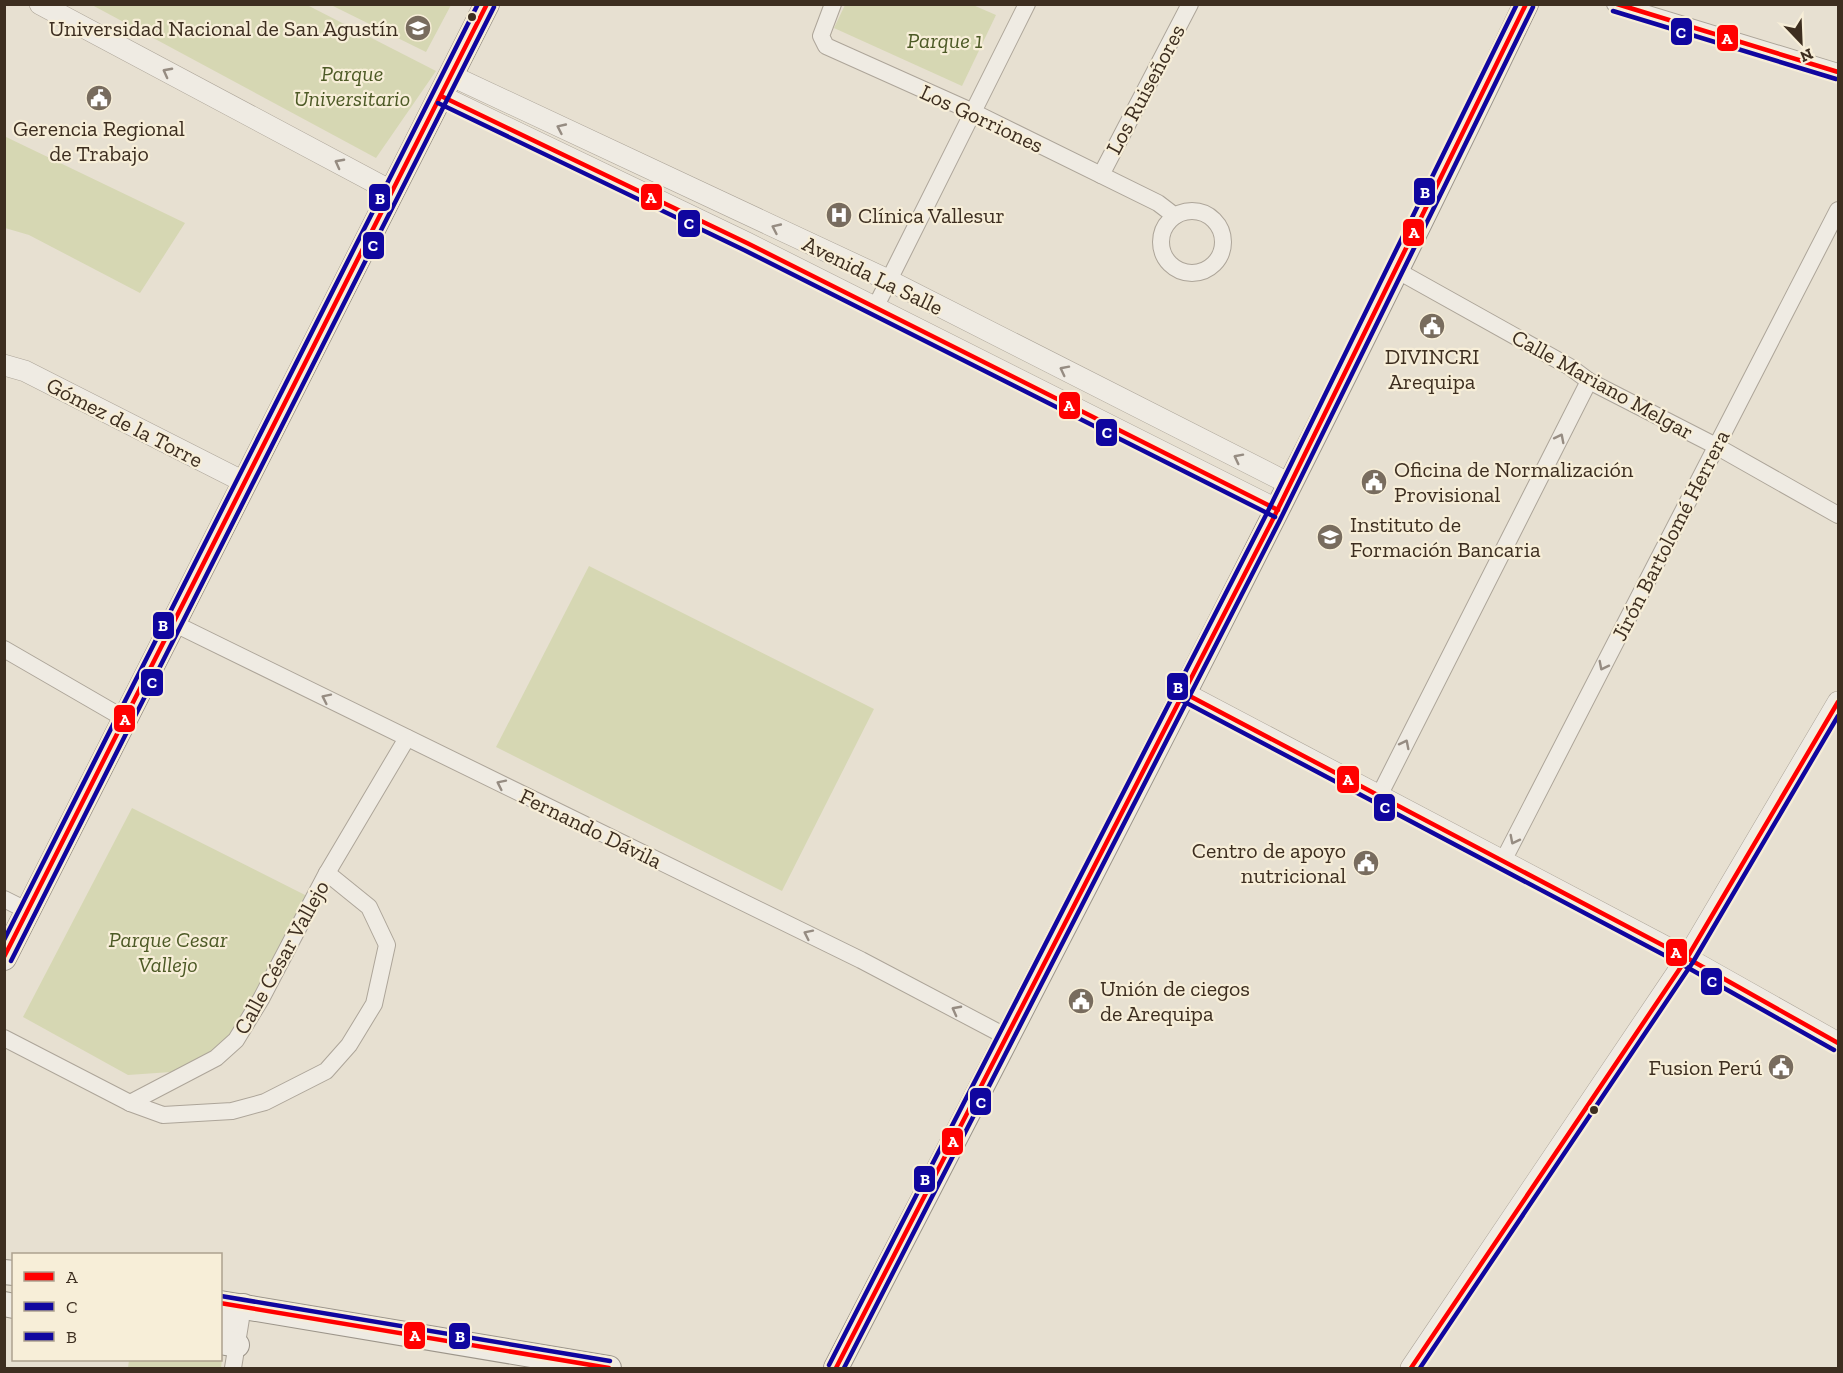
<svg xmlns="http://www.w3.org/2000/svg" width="1843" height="1373" viewBox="0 0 1843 1373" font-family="'Zilla Slab',serif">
<rect width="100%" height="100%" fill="#e7e0d1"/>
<g fill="#d6d7b3">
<path d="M92,5H307L436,71L376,158Z"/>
<path d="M331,5H451L426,52Z"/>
<path d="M845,5H973L996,15L962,86L834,28Z"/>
<path d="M4,136L185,223L140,293L29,235L5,228Z"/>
<path d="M589,566L874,709L782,891L496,747Z"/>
<path d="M132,808L307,896L238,1031L213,1056L171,1072L128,1075L23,1017Z"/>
<path d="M129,1360H222L221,1368H128Z"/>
</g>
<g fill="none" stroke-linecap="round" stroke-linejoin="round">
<defs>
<g id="minor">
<path d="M833,4L821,36L826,46L971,111L1158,203L1175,216"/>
<path d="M1615,4L1838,72"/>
<path d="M1101,175L1190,4"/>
<circle cx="1192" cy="242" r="31"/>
<path d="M1398,271L1570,367L1589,381L1716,446L1838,515"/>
<path d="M875,308L1027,4"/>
<path d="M173,623L861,960L1007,1037"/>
<path d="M4,649L125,719"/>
<path d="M1379,796L1589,381"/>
<path d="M1503,861L1838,210"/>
<path d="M4,899L28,911"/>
<path d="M4,1038L130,1103L163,1115L232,1111L265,1102L326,1071L349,1045L374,1004L387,945L369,907L327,873"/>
<path d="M130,1103L216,1058L236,1040L261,999L327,873L407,738"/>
<path d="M233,1368L243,1306"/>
</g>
<g id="tertiary">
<path d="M40,4L391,191"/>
<path d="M452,76L888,280L1290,484"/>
<path d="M441,96L747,243L1278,510"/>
<path d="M4,365L25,371L244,482"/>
<path d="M1184,693L1687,958L1838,1043"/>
<path d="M1411,1368L1687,958L1838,702"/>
</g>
<g id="secondary">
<path d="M4,958L487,4"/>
<path d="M4,1272L14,1273"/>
<path d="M220,1303L609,1368"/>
<path d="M4,1304L14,1306"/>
<path d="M220,1322H226L243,1306"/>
<path d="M220,1342L237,1345"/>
<path d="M836,1368C1070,916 1306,464 1526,4"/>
</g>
</defs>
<use href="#minor" stroke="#ada599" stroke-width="18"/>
<use href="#tertiary" stroke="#ada599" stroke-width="22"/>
<use href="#secondary" stroke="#9c958a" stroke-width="26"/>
<use href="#minor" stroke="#efebe3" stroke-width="16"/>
<use href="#tertiary" stroke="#efebe3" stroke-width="21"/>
<use href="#secondary" stroke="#efebe3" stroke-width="24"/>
<defs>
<g id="bus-1">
<path d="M1617,4L1838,72"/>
<path d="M441,96L747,243L1278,510"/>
<path d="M1184,693L1687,958L1838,1043"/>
<path d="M4,957L487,4"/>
<path d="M220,1303L609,1368"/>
<path d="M836,1368L1273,519L1526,4"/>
<path d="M1411,1368L1687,958L1838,702"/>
</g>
<g id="bus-2">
<path d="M1613,11L1836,79"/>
<path d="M438,103L744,250L1275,517"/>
<path d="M1181,700L1683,965L1834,1050"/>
<path d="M11,961L494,7"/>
<path d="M844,1368L1279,522L1533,7"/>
<path d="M1420,1368L1693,962L1838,716"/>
</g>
<g id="bus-3">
<path d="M4,940L478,4"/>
<path d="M221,1296L610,1361"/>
<path d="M829,1365L1266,515L1517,4"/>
</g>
</defs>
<use href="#bus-1" stroke="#f7eed8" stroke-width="9"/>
<use href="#bus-2" stroke="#f7eed8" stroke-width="9"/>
<use href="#bus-3" stroke="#f7eed8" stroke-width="9"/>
<use href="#bus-1" stroke="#f00" stroke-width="4.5"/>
<use href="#bus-2" stroke="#10069f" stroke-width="4.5"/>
<use href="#bus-3" stroke="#10069f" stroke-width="4.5"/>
</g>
<defs><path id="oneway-chevron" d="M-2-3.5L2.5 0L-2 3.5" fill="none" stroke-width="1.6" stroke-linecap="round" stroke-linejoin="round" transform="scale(1.5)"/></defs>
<g stroke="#968c82">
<use href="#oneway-chevron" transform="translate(167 72) rotate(-152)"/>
<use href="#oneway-chevron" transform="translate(561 128) rotate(-155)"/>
<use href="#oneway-chevron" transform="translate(339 163) rotate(-152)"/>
<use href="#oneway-chevron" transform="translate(776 228) rotate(-155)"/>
<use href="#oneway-chevron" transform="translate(1064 370) rotate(-153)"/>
<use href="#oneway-chevron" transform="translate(1560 438) rotate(-63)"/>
<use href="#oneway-chevron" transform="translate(1238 458) rotate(-153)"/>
<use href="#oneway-chevron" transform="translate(1603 666) rotate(117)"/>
<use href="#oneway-chevron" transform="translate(326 698) rotate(-154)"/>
<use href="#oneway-chevron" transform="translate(1405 744) rotate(-63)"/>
<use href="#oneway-chevron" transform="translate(501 784) rotate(-154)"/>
<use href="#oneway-chevron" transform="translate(1514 840) rotate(117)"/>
<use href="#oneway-chevron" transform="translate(808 934) rotate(-154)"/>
<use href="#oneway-chevron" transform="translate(956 1010) rotate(-152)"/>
</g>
<defs>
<symbol id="university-disc" viewBox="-11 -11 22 22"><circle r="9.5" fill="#786c5e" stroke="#f7eed8"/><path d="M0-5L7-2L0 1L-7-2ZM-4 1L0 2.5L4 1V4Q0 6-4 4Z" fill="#fff"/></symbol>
<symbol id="civic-disc" viewBox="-11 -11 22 22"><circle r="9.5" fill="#786c5e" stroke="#f7eed8"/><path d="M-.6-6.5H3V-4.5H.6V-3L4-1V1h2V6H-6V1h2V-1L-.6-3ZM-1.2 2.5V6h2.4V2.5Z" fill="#fff"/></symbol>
<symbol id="hospital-disc" viewBox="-11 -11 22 22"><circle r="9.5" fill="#786c5e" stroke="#f7eed8"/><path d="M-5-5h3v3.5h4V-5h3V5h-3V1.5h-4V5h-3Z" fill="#fff"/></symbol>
</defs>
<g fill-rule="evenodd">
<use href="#university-disc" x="403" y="13" width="30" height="30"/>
<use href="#civic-disc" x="84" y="83" width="30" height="30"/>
<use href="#hospital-disc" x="824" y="200" width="30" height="30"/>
<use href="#civic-disc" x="1417" y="311" width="30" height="30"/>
<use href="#civic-disc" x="1359" y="467" width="30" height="30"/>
<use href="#university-disc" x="1315" y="522" width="30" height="30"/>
<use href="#civic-disc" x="1351" y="848" width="30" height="30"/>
<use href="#civic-disc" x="1066" y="986" width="30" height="30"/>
<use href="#civic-disc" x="1766" y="1052" width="30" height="30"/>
</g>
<g fill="#3d2e20" stroke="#f7eed8" stroke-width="2">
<circle cx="472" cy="17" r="5"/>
<circle cx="1594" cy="1110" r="5"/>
</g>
<g text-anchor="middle" stroke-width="4.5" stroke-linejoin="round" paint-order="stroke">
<g font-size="22" fill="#3d2e20" stroke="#f7eed8" text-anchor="start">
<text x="398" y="36" text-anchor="end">Universidad Nacional de San Agustín</text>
<text x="99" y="136" text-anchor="middle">Gerencia Regional<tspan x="99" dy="25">de Trabajo</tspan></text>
<text x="858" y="223">Clínica Vallesur</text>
<text x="1432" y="364" text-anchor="middle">DIVINCRI<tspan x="1432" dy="25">Arequipa</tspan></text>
<text x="1394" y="477">Oficina de Normalización<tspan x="1394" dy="25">Provisional</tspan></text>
<text x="1350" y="532">Instituto de<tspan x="1350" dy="25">Formación Bancaria</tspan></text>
<text x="1346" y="858" text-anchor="end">Centro de apoyo<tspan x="1346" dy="25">nutricional</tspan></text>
<text x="1100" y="996">Unión de ciegos<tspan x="1100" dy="25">de Arequipa</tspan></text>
<text x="1762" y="1075" text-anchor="end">Fusion Perú</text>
</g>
<g font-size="22" font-style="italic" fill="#4d5a26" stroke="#f7eed8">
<text x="945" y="48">Parque 1</text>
<text x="352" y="81">Parque<tspan x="352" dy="25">Universitario</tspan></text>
<text x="168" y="947">Parque Cesar<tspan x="168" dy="25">Vallejo</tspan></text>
</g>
<g font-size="22" fill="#3d2e20" stroke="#f7eed8">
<text transform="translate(1145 89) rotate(-62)" y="8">Los Ruiseñores</text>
<text transform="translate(982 118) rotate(25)" y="8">Los Gorriones</text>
<text transform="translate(873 275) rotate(26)" y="8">Avenida La Salle</text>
<text transform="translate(1603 384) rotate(29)" y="8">Calle Mariano Melgar</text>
<text transform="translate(125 422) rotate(27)" y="8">Gómez de la Torre</text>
<text transform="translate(1670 535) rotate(-63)" y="8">Jirón Bartolomé Herrera</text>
<text transform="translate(591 828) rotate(26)" y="8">Fernando Dávila</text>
<text transform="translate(281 957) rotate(-61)" y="8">Calle César Vallejo</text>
</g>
</g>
<g stroke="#f7eed8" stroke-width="2">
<rect x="1670" y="17" width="23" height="29" rx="6" fill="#10069f"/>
<rect x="1716" y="24" width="23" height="28" rx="6" fill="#f00"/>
<rect x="1413" y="177" width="23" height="29" rx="6" fill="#10069f"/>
<rect x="640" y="183" width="23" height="28" rx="6" fill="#f00"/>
<rect x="368" y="183" width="23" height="29" rx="6" fill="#10069f"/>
<rect x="677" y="209" width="24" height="29" rx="6" fill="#10069f"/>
<rect x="1402" y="218" width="23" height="29" rx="6" fill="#f00"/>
<rect x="362" y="231" width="23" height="29" rx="6" fill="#10069f"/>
<rect x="1058" y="391" width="23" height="29" rx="6" fill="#f00"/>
<rect x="1095" y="418" width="23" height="29" rx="6" fill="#10069f"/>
<rect x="152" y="611" width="23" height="29" rx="6" fill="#10069f"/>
<rect x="140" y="668" width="24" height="29" rx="6" fill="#10069f"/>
<rect x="1166" y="672" width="23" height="29" rx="6" fill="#10069f"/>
<rect x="113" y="704" width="23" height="29" rx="6" fill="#f00"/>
<rect x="1336" y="765" width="24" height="29" rx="6" fill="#f00"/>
<rect x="1373" y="793" width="23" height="29" rx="6" fill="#10069f"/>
<rect x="1665" y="938" width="23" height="29" rx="6" fill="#f00"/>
<rect x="1700" y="967" width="23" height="29" rx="6" fill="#10069f"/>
<rect x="969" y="1087" width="23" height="29" rx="6" fill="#10069f"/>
<rect x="941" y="1127" width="23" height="29" rx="6" fill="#f00"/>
<rect x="913" y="1165" width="23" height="28" rx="6" fill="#10069f"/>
<rect x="403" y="1321" width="23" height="29" rx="6" fill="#f00"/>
<rect x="448" y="1322" width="23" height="28" rx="6" fill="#10069f"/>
</g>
<g font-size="16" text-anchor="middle" font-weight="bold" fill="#fff">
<text x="1681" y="38">C</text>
<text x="1727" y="44">A</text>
<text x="1425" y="198">B</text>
<text x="651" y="203">A</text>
<text x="380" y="204">B</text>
<text x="689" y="229">C</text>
<text x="1414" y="238">A</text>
<text x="373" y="251">C</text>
<text x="1069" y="411">A</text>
<text x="1107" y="438">C</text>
<text x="163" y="631">B</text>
<text x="152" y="688">C</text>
<text x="1178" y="693">B</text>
<text x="125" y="725">A</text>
<text x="1348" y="785">A</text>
<text x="1385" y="813">C</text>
<text x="1676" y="958">A</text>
<text x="1712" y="987">C</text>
<text x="981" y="1108">C</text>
<text x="953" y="1147">A</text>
<text x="925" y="1185">B</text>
<text x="415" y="1341">A</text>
<text x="460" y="1342">B</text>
</g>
<rect width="1843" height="1373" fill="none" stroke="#3d2e20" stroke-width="12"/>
<rect x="12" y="1253" width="210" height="108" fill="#f7eed8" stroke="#ada18e" stroke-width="1.5"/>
<rect x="24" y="1272" width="30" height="9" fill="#ff0000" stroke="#ada18e" stroke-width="1.5"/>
<text x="66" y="1283" font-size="18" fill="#3d2e20">A</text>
<rect x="24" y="1302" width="30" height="9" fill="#10069f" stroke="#ada18e" stroke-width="1.5"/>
<text x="66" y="1313" font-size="18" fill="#3d2e20">C</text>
<rect x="24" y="1332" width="30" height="9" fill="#10069f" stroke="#ada18e" stroke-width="1.5"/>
<text x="66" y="1343" font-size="18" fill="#3d2e20">B</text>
<g transform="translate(1801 42) rotate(157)" stroke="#f7eed8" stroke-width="4.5" paint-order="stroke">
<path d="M0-4.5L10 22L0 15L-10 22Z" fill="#3d2e20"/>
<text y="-9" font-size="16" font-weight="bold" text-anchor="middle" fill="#3d2e20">N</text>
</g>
</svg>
